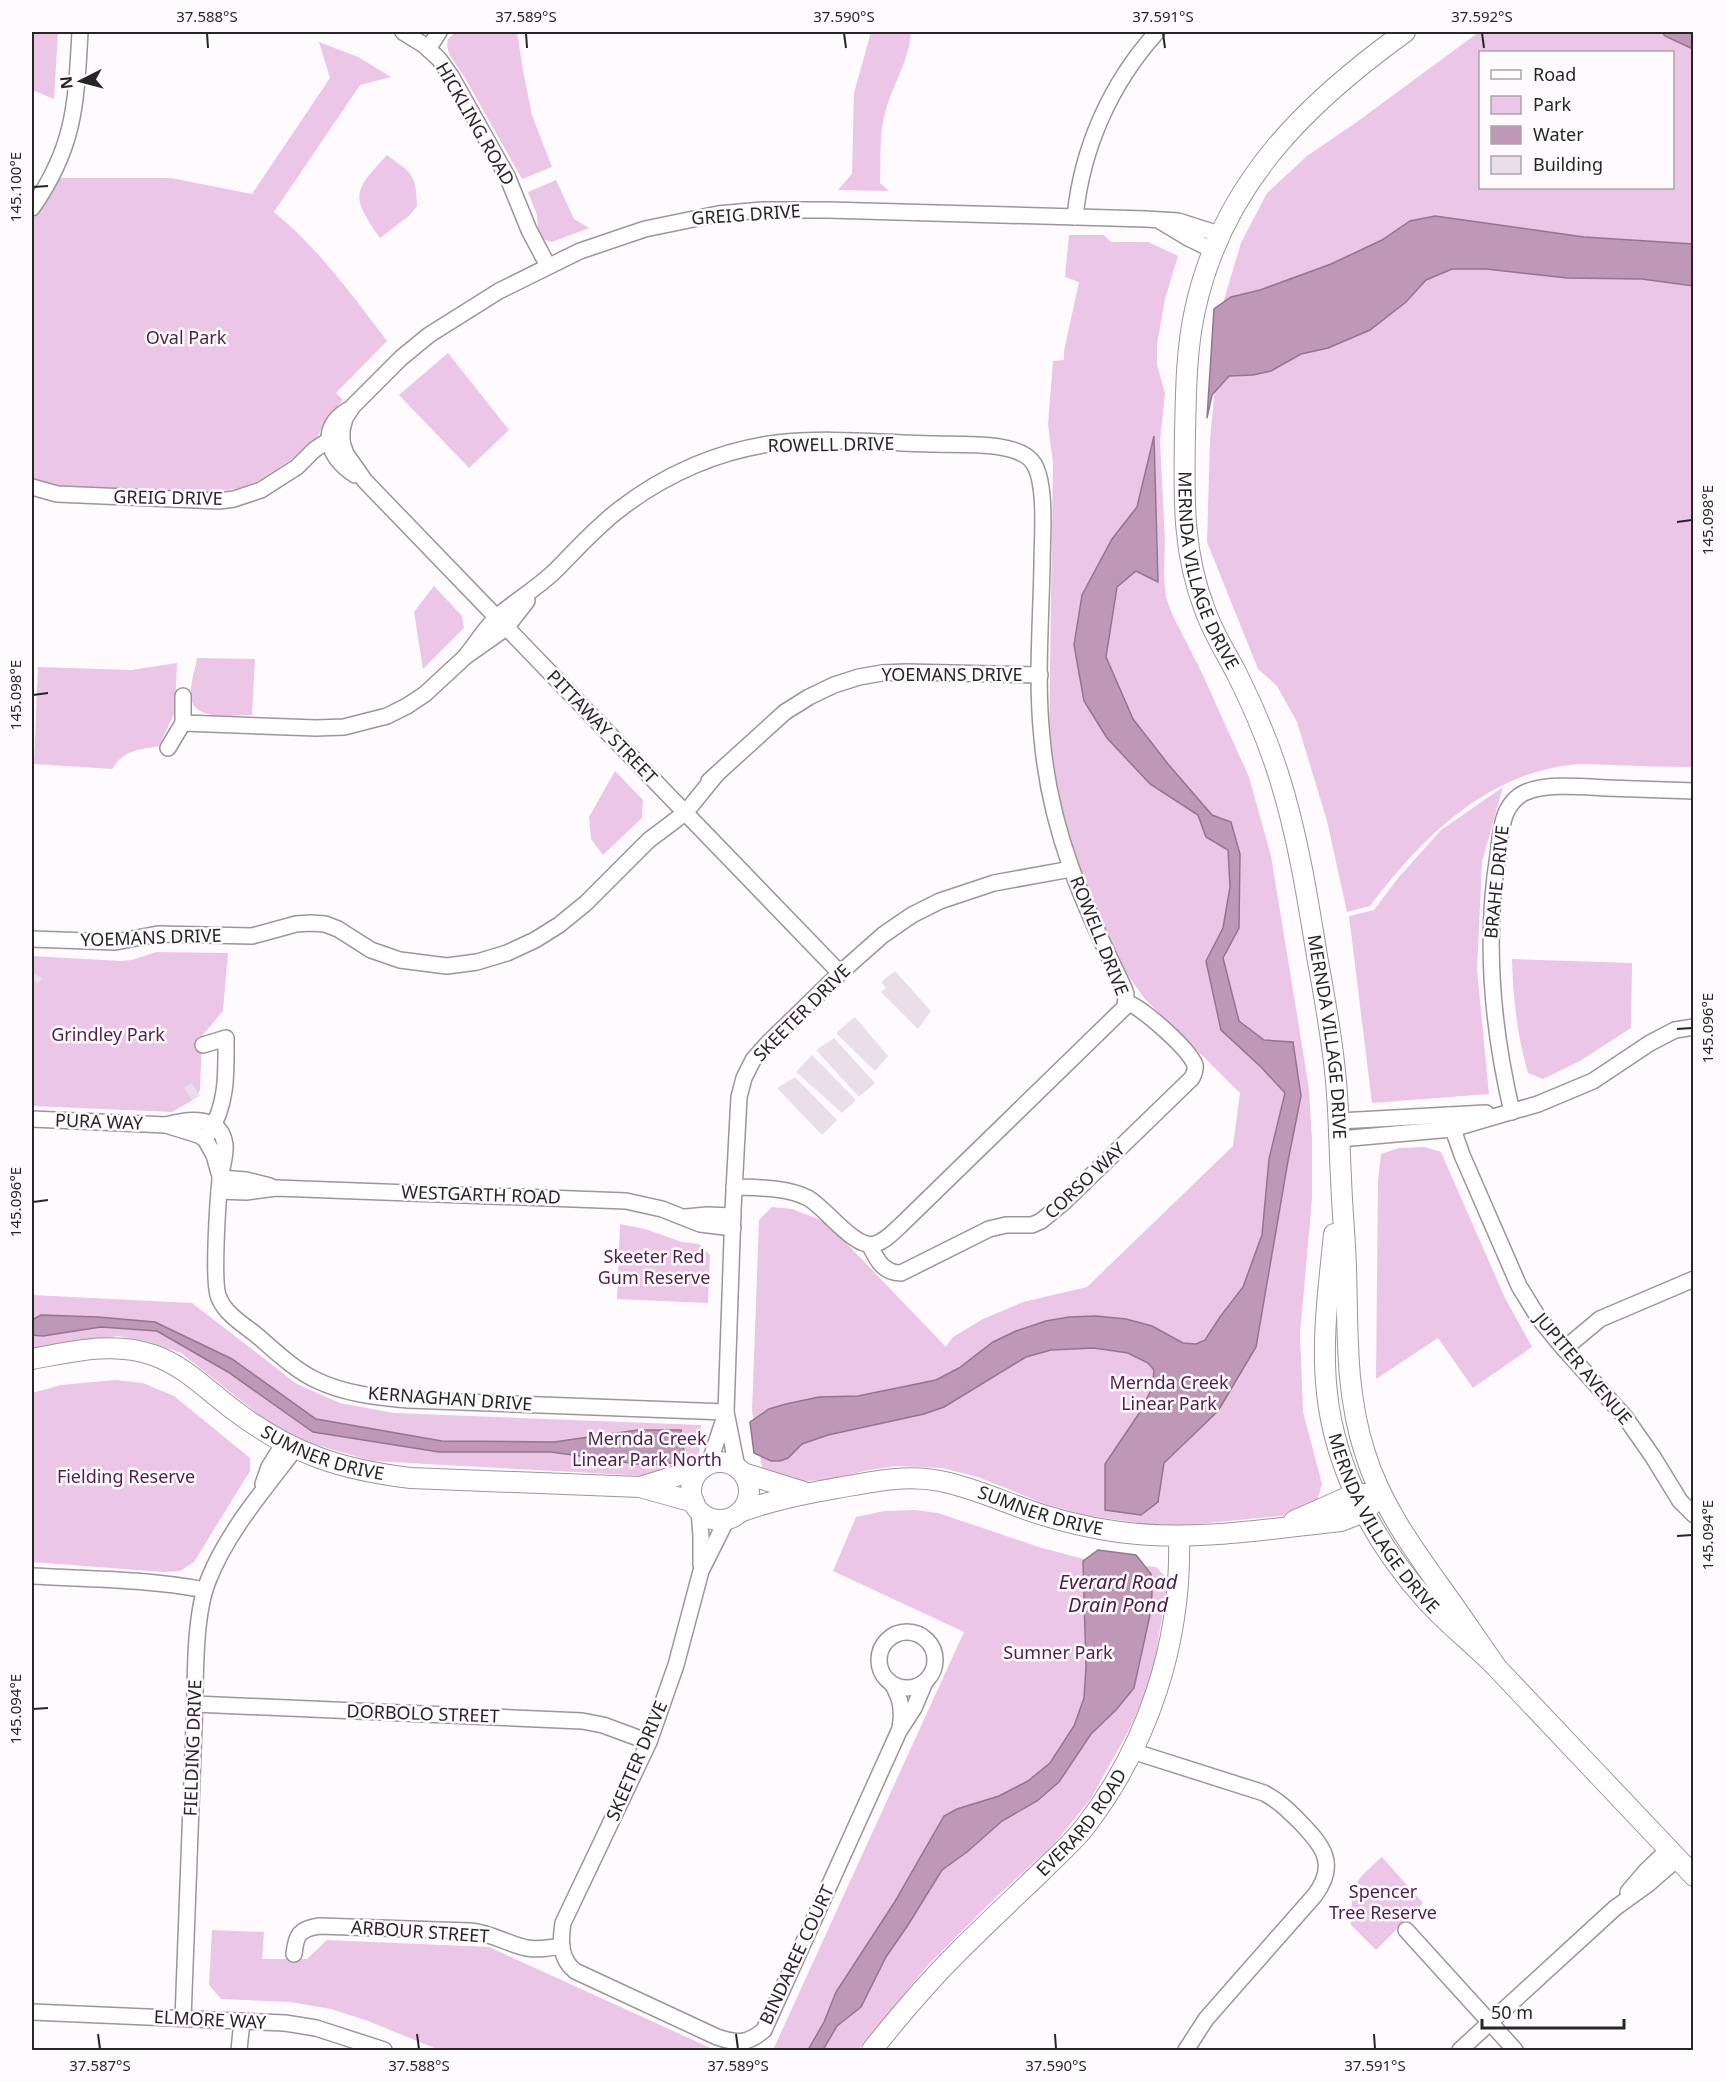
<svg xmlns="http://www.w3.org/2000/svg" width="1725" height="2082" viewBox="0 0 1725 2082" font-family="'Noto Sans',sans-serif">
<rect width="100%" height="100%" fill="#fffafe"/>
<g fill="#ecc6e6" fill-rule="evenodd">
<path d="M32,32H58L54,99L32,90Z"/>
<path d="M456,32H517L523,70L532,115L552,167L522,179L465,78L449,54L447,45L448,39Z"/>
<path d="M871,32H911C909,62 891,87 884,117C879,137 881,161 880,183L889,191L838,190L852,174L854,93Z"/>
<path d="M1479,32H1693V767C1666,767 1639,766 1611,765C1598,765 1583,763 1570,765C1484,775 1420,840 1370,906L1347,912L1327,821L1297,722L1277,686L1258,669L1207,542L1210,440L1223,303L1241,243L1267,193L1307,156L1354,124ZM1480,52H1672V188H1480Z"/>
<path d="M319,42L358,57L391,77L360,85L274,212C319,249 352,295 387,341L336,393L343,400L328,417L315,441L307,449L260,480L241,488L207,493L95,489L59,487L32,480V220L49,198L60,178H171L252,194L330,78Z"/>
<path d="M387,155C412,174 416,173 417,206L410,215L380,238C351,195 352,193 387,155Z"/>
<path d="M556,180L574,219L589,228L552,242L542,239L538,230L537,215L528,192Z"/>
<path d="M1069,235H1104L1111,242H1148L1178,256L1165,299L1157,344V365L1165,393L1160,441L1165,540L1164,577L1166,597L1172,614L1201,671L1249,777L1271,856L1293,990L1309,1089L1312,1139V1199L1300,1334L1303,1412L1322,1484L1317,1501L1290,1515L1167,1527L1089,1516L1045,1504L978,1477L942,1468L897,1466L869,1470L825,1480L801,1481L782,1479L763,1472L752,1411L759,1220L772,1207L792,1209L826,1222L946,1347L953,1337L983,1319L1023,1302L1087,1287L1233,1146L1240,1093L1145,999L1123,969L1103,930L1072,851L1056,793L1049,738L1053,463L1048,424L1053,361L1064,360V351L1079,282L1065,277Z"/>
<path d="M448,353L509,430L469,468L399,395Z"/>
<path d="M434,586L462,616L464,628L423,669L414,612Z"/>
<path d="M197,658L255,659L252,715C234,715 192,722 191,696C190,684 195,670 197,658Z"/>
<path d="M177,663L175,712L159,746C138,750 124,750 112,769L34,764L38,667L131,670Z"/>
<path d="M615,771L643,800L642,818L603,855L591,839L589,817Z"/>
<path d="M1503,787L1482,862L1477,970L1489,1094L1372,1103L1349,916L1374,910L1398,878L1441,830Z"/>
<path d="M156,952L228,953L223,1011L202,1036L200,1090L193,1100L172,1112L32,1106V956L121,961L132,960Z"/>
<path d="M1512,959L1632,963L1631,1028L1580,1061L1543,1079L1528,1073C1517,1035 1513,998 1512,959Z"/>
<path d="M1425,1147L1441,1152L1505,1298L1532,1347L1473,1388L1438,1338L1376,1379L1378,1180L1381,1154L1399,1148Z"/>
<path d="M620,1224L645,1229L682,1242L699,1244L710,1255L708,1303L617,1299Z"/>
<path d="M32,1295L192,1303L297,1384L340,1403L394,1413L701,1425L699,1456L697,1460L648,1476L372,1461L303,1441L267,1421L181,1353L149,1342L118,1336L32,1350Z"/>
<path d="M115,1380L143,1383L174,1396L250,1458V1471L194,1562L180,1571L164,1572L32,1562V1393L61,1385Z"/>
<path d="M915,1510L938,1513L1042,1548L1084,1559L1156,1567L1168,1579L1154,1667L1143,1699L1129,1730L1090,1800L1054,1844L994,1899L928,1965L858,2050H773L964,1632L833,1571L856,1517L884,1511Z"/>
<path d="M1382,1857L1423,1903L1376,1950L1351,1925C1353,1884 1351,1884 1382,1857Z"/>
<path d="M212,1930L264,1932L262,1959H307L327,1940L489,1947L715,2050H439L368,2021L331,2009L290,2002L221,1999L209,1985Z"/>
</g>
<g fill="#bf98b8" stroke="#92768d" stroke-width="1.5">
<path d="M1662,32H1693V49L1665,36Z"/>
<path d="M1435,216L1584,237L1693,244V286L1642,279L1567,278L1486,269H1452L1426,280L1406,302L1370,330L1328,348L1301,354L1271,371L1253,375L1229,376L1212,395L1207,418L1214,309L1231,297L1260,290L1331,264L1382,240L1410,221Z"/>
<path d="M1154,436L1158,582L1136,571L1117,587L1106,657L1133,719L1168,764L1212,815L1231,822L1240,854L1239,928L1223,958L1239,1021L1264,1040L1293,1042L1301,1096L1288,1161L1256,1347L1218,1411L1164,1463L1158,1502L1141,1515L1105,1510V1464L1140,1412L1152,1388L1154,1370L1148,1363L1128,1353L1094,1348L1051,1350L1026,1357L944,1407L924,1414L828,1435L802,1444L788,1458L780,1461H771L754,1453L750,1422L769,1409L786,1404L819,1397L858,1396L936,1380L959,1368L993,1342L1016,1331L1046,1321L1069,1317L1096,1316L1126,1319L1152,1326L1183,1343L1196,1344L1205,1340L1220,1317L1243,1287L1262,1235L1269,1159L1285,1093L1261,1067L1221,1030L1206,961L1223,928L1230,887L1228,850L1206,837L1198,815L1150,784L1107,738L1084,701L1074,645L1082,595L1112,539L1137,507Z"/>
<path d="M41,1315L98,1317L155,1322L232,1359L316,1419L442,1441L554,1442L638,1430H681L685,1460L675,1463L645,1465L551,1452H439L313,1432L228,1372L157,1331L101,1327L43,1336L32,1335V1320Z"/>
<path d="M1098,1550L1136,1555L1151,1574L1152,1594L1150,1615L1134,1688L1116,1710L1091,1734L1059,1782L1037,1801L1002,1821L967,1852L942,1870L908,1925L886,1957L861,2007L837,2026L823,2050H808L824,2022L836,1992L894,1903L944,1816L957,1809L999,1796L1028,1781L1050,1763L1074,1726L1084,1698L1086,1667L1083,1561Z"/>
</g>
<g fill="#eadfe8">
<path d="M895,971L931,1011L918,1029L881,992L886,988L881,982Z"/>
<path d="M32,972L42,978L38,984L32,979Z"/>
<path d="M855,1017L888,1056L875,1071L836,1033Z"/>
<path d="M834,1038L875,1083L859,1097L816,1050Z"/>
<path d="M812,1055L856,1100L842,1113L796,1072Z"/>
<path d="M795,1077L837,1120L822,1135L777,1088Z"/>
<path d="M192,1083L200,1096L192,1100L184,1088Z"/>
</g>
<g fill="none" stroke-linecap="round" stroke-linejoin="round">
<defs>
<g id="minor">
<path d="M403,32L424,45L439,59L451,76L507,176L529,230L548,266"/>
<path d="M428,49L439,32"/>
<path d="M32,208C75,147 76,104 80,32"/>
<path d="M1075,217C1082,147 1111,83 1157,32"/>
<path d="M1160,221L1190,239L1213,250"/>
<path d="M348,410C316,429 329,458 355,475"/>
<path d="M32,487L57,494L219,501L234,499L261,490L297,467L314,450L329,440L342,442"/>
<path d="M465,657C476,644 486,626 499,615C517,600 537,588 555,571C576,550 596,527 620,509C665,474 720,450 777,443C828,437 882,443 933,444C958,445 1020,440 1034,464C1047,486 1042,539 1042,565C1041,622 1036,681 1042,738C1050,831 1083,904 1123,986L1126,994L1125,1007L901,1225C893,1232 886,1241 875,1244C855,1250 826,1208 808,1198C786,1187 759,1188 734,1187"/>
<path d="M183,723L316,728L344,727L387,716L407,706L425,694L465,657L506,628L527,601"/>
<path d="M168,748L183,723V696"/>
<path d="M709,781L785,712L809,697L834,685L859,677L882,673L906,672L1040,675"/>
<path d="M32,939L115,942L158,934L252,936L296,924L311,923L325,924L338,929L371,950L400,960L447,966L477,962L507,953L535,940L559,925L586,903L649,840L685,813L716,775"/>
<path d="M840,973L365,481L346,454L342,442V430L345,418L353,406L401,358L429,335L499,291L580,251L645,229L718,214L762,210H828L1146,219L1178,221L1219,234"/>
<path d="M203,1045L226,1038C226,1070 228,1104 209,1133"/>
<path d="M1512,1112C1492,1027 1484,942 1498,855C1501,832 1501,803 1526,792C1549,783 1583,787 1607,788C1636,789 1665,790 1694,791"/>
<path d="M1448,1115L1462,1155L1519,1286L1538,1317L1559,1343L1625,1417L1653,1457L1680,1501L1694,1515"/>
<path d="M32,1119L166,1125L198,1135L205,1139L214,1155L219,1173"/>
<path d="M1339,1121L1486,1113"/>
<path d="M166,1125C188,1119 221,1114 225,1145C226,1157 221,1169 220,1180C218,1200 212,1284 219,1298C225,1313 242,1324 254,1333C273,1349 293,1369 316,1380C345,1394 376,1397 408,1400L726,1412"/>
<path d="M1340,1139L1452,1129L1538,1104L1593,1081L1650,1043L1675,1030L1694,1027"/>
<path d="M220,1178L246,1180L270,1186"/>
<path d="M219,1191L246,1192L276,1188L626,1201L662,1209L700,1224L733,1228"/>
<path d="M686,1217L707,1215L733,1216"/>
<path d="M870,1246C877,1260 883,1273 901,1273L989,1229L1006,1225H1032L1041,1221L1064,1202L1192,1078C1194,1074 1196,1070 1195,1065C1189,1049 1143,1008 1126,1002"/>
<path d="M1564,1349L1600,1319L1694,1279"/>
<path d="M709,1464L726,1413"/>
<path d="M737,1467L726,1412L733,1210L739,1097L744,1078L753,1060L768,1043L840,973L883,935L912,915L940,901L994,883L1071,869"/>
<path d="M263,1484L269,1467L284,1443"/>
<path d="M699,1510L701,1536V1565"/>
<path d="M727,1519L701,1571L676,1665L649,1742L563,1923C560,1941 560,1959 575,1971L717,2037C737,2044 748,2044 764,2030L899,1731L914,1708L925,1682"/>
<path d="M32,1576C90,1579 148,1579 205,1590"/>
<circle cx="907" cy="1660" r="28"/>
<path d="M893,1685C901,1700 903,1710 900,1728"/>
<path d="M195,1704L582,1721L603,1725L649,1742"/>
<path d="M1132,1751L1264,1793C1279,1801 1288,1810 1300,1822C1323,1846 1338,1864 1315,1895L1206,2019L1186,2050"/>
<path d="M1628,1892L1646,1871L1668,1850"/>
<path d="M1406,1930L1515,2050"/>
<path d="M294,1954C296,1935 299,1929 319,1926L470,1931C492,1933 507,1944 527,1948C539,1950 550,1948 562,1946"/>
<path d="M32,2012L285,2023L316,2028L384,2050"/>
<path d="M183,2018C187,1921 190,1824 194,1726C196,1686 193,1618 208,1581C227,1532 264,1490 295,1449"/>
<path d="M239,2050L242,2021"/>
<path d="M1460,2050L1615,1908L1647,1885L1677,1859"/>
</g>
<g id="tertiary">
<path id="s1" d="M1405,32C1305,104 1222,185 1195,310C1186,351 1186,392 1185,434C1184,496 1182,551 1205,610C1213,633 1226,653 1237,674C1253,706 1267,739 1278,773C1297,832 1307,894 1317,956C1324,994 1331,1032 1335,1071C1339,1106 1339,1142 1341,1178C1342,1208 1345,1237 1346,1267C1348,1330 1345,1392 1365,1453C1380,1502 1409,1543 1439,1585C1458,1611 1476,1638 1495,1665"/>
<path id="s2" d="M1334,1234C1329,1286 1321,1340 1327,1393C1335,1469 1374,1542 1425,1599C1447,1624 1474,1644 1497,1668C1563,1737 1628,1807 1694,1876"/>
<path id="s3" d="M32,1359C71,1352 113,1341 153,1355C185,1366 208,1391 235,1411C292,1454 342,1470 411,1478L640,1487L694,1502"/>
<circle cx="720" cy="1491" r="29"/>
<path d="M743,1473L804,1492"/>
<path d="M640,1487L702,1468"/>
<path id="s4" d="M740,1512C772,1500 804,1494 837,1488C872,1482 905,1474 940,1481C966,1486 990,1496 1014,1505C1048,1518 1083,1527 1119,1532C1193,1542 1268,1529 1341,1521L1364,1512L1373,1503"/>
<path d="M1294,1521L1355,1494H1366"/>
<path id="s5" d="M872,2050C899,2016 927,1983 958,1952C986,1924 1015,1897 1043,1870C1057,1856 1072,1843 1084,1828C1149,1744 1182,1641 1179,1536"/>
</g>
</defs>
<use href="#minor" stroke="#9e949c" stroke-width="18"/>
<use href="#tertiary" stroke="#9e949c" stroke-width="22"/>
<use href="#minor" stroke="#fff" stroke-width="15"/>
<use href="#tertiary" stroke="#fff" stroke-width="20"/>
</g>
<path fill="none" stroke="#282528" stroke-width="2" d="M207,33L208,48M526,33L527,48M844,33L846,48M1163,33L1165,48M1482,33L1484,48M33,187L48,186M1677,522L1692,520M33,695L48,693M1677,1029L1692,1028M33,1202L48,1200M1677,1536L1692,1535M33,1709L48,1708M98,2034L100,2049M417,2034L419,2049M736,2034L738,2049M1055,2034L1056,2049M1374,2034L1375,2049"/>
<g text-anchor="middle" stroke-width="5" stroke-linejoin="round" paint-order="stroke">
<g font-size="18" fill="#282528" stroke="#fffafe">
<text transform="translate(475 124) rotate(60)" y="6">HICKLING ROAD</text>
<text transform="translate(746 215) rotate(-4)" y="6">GREIG DRIVE</text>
<text transform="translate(831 445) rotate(-1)" y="6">ROWELL DRIVE</text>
<text transform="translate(168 498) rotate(1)" y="6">GREIG DRIVE</text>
<text dy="6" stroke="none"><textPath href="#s1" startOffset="622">MERNDA VILLAGE DRIVE</textPath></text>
<text x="952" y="681">YOEMANS DRIVE</text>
<text transform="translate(602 727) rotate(46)" y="6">PITTAWAY STREET</text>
<text transform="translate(1497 882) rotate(-84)" y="6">BRAHE DRIVE</text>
<text transform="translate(1099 936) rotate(68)" y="6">ROWELL DRIVE</text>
<text transform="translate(151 938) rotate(-2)" y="6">YOEMANS DRIVE</text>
<text transform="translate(802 1013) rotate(-45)" y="6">SKEETER DRIVE</text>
<text dy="6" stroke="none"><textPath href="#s1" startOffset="1108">MERNDA VILLAGE DRIVE</textPath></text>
<text transform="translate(99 1122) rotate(2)" y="6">PURA WAY</text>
<text transform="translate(1085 1181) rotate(-43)" y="6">CORSO WAY</text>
<text transform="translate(481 1195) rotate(2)" y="6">WESTGARTH ROAD</text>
<text transform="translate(1583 1369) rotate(50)" y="6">JUPITER AVENUE</text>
<text transform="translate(450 1399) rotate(4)" y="6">KERNAGHAN DRIVE</text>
<text dy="6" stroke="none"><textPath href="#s3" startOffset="321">SUMNER DRIVE</textPath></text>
<text dy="6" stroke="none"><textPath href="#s4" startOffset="309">SUMNER DRIVE</textPath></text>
<text dy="6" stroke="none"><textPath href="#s2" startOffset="304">MERNDA VILLAGE DRIVE</textPath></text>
<text transform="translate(423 1714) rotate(2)" y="6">DORBOLO STREET</text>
<text transform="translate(193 1748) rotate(-88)" y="6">FIELDING DRIVE</text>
<text transform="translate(637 1761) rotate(-67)" y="6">SKEETER DRIVE</text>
<text dy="6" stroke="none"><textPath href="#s5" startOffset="310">EVERARD ROAD</textPath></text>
<text transform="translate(420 1932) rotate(4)" y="6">ARBOUR STREET</text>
<text transform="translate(797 1955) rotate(-65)" y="6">BINDAREE COURT</text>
<text transform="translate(210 2020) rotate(3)" y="6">ELMORE WAY</text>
</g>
<g font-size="18" fill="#4f1f4a" stroke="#fffafe">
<text x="186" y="344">Oval Park</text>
<text x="108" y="1041">Grindley Park</text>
<text x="654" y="1263">Skeeter Red<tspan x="654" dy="21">Gum Reserve</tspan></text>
<text x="1169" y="1389">Mernda Creek<tspan x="1169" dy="21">Linear Park</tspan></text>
<text x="647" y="1445">Mernda Creek<tspan x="647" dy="21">Linear Park North</tspan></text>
<text x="126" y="1483">Fielding Reserve</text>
<text x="1058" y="1659">Sumner Park</text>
<text x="1383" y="1898">Spencer<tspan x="1383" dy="21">Tree Reserve</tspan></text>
</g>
<g font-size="20" font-style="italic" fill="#4b1b46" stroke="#fffafe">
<text x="1118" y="1589">Everard Road<tspan x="1118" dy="23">Drain Pond</tspan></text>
</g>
</g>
<rect width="1725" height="2082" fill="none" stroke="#fffafe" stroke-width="66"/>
<rect x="1479" y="51" width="195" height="138" fill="#fffafe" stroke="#a9a5a8" stroke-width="1.5"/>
<rect x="1491" y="70" width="30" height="9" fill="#ffffff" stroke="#a9a5a8" stroke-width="1.5"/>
<text x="1533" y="81" font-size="18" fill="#282528">Road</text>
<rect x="1491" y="96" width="30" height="18" fill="#ecc6e6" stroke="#a9a5a8" stroke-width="1.5"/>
<text x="1533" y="111" font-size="18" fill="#282528">Park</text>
<rect x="1491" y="126" width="30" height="18" fill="#bf98b8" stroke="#a9a5a8" stroke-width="1.5"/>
<text x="1533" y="141" font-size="18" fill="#282528">Water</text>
<rect x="1491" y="156" width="30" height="18" fill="#eadfe8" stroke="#a9a5a8" stroke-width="1.5"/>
<text x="1533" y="171" font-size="18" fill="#282528">Building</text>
<g transform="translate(81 81) rotate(264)" stroke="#fffafe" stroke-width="4.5" paint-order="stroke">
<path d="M0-4.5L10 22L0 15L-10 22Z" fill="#282528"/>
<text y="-9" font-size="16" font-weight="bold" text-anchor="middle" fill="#282528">N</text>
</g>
<path d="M1482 2019v9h142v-9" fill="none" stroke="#282528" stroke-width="3"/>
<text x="1491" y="2019" font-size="18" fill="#282528" stroke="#fffafe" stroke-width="4.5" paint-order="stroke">50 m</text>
<rect x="33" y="33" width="1659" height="2016" fill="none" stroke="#282528" stroke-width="2"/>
<g font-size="15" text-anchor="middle" fill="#282528">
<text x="207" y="22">37.588°S</text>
<text x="526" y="22">37.589°S</text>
<text x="844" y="22">37.590°S</text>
<text x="1163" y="22">37.591°S</text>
<text x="1482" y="22">37.592°S</text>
<text transform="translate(16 187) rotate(-90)" y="5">145.100°E</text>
<text transform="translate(1708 520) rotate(-90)" y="5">145.098°E</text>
<text transform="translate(16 695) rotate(-90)" y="5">145.098°E</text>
<text transform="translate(1708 1028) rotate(-90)" y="5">145.096°E</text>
<text transform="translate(16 1202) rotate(-90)" y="5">145.096°E</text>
<text transform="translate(1708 1535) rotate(-90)" y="5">145.094°E</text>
<text transform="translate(16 1709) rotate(-90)" y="5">145.094°E</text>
<text x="100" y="2071">37.587°S</text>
<text x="419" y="2071">37.588°S</text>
<text x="738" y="2071">37.589°S</text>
<text x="1056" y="2071">37.590°S</text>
<text x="1375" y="2071">37.591°S</text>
</g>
</svg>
